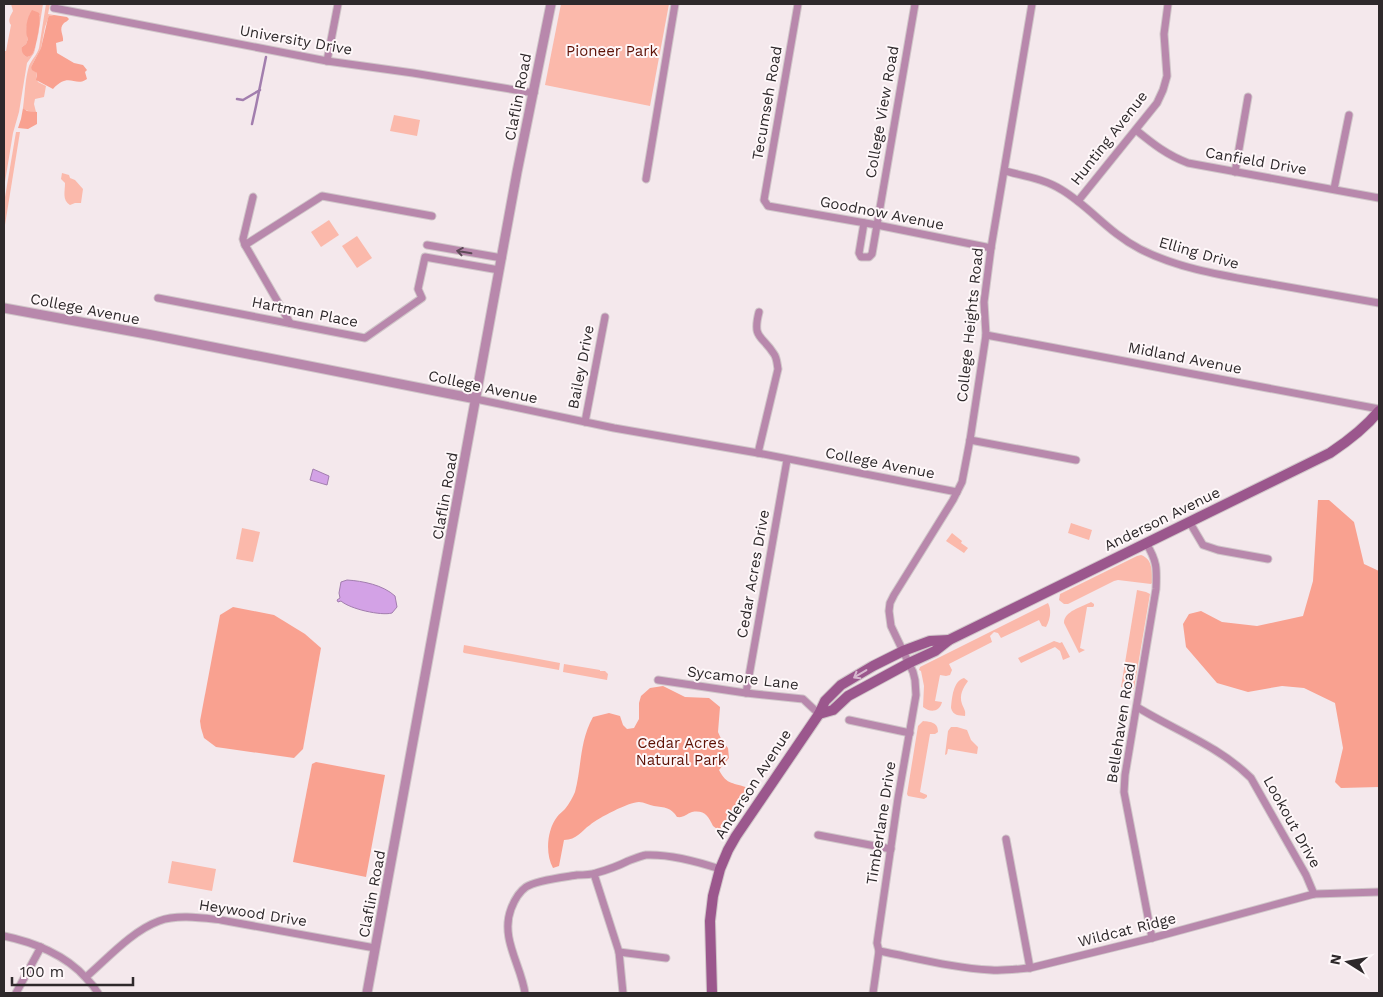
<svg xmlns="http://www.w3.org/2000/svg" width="1383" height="997" viewBox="0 0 1383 997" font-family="'Work Sans',sans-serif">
<rect width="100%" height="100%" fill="#f4e8ec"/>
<g fill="#fbb9ab">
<path d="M11,4H37L39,5L43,4L37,42L40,15L30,14L26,29L28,39L26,44L22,47V50L25,56L28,57L33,53L36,45L34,53L27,63L19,112L13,133L4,188V51H6L11,25C7,20 11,15 13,11Z"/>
<path d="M46,4H50L48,14L54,15L49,16L45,27L41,48L31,67L37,73L36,77L38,82L46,86L44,97L35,99L34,104L36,112C31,112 26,111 23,108C25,94 25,79 29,66C32,59 37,55 39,48Z"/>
<path d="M561,4H669L650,106L545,85Z"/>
<path d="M394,115L420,120L417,136L390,131Z"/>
<path d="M16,132H20L4,231V203Z"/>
<path d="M62,173L69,175L70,178L75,180L83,189L81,203H75L70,205C62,200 65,192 65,183L61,179Z"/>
<path d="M329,220L339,235L321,247L311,232Z"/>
<path d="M357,236L372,258L357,268L342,246Z"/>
<path d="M1071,523L1092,530L1089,540L1068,533Z"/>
<path d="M242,528L260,532L253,562L236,559Z"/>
<path d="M952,533L962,541L961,543L968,548L964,553L946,541Z"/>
<path d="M1141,555C1153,559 1152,572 1152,583L1151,584L1118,580L1114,581L1068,604H1064L1059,600L1060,594L1137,556Z"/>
<path d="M1137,590L1146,592L1150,594L1134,689L1121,687Z"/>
<path d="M1091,602L1094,604V606L1093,607H1087L1080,648L1085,650L1079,653L1064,623C1064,611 1082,607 1091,602Z"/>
<path d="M1048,603C1052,611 1050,619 1046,627L1042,626L1039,620L1001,638L998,633L994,632L990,636L992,642L949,664L952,670L950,675L946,676L940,675L935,701L942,702C940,712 930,713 923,707L924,686L921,671L919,670L920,667Z"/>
<path d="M1054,641L1060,643L1062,642L1070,657L1063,660L1060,651L1055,647L1021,663L1018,658Z"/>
<path d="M464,645L560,663L559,670L464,653L463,652Z"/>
<path d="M564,664L600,670V671H605L608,674L607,680L563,672Z"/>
<path d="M964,678L968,681C963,688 959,695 962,704C964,709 966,711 965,716C959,715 953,716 951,708C952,698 953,681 964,678Z"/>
<path d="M923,721C931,722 938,722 938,732L935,734H930L920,792L927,795V797L924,799L908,796L907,794L918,726Z"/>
<path d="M951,727H957L967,730L971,740L978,747L977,754L948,749L947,754L945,755L948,731Z"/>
<path d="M172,861L216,869L212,891L168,883Z"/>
</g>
<g fill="#f9a190">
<path d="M32,10C34,11 38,12 39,13C42,17 36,49 33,53C31,56 30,56 27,57C23,55 21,51 22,47L26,44L28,39C24,31 27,17 32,10Z"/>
<path d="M54,15L67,17L69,19C68,21 65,22 64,23C58,29 64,35 63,41L56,43L57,53L74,63L83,65L87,70L85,72L87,79C75,88 69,71 53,89L36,80L37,73L32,70L31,67L41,48L48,18L49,16Z"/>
<path d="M23,108L27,111L37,112V124L28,129L18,128L21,119Z"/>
<path d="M1318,500H1329L1354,522L1364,564L1379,571V787L1341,788L1335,782L1343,748L1335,703L1304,688L1282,686L1248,692L1217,683L1186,647L1183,624L1189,614L1201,611L1222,622L1257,626L1303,616L1313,581Z"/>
<path d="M233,607L274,615L305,634L321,648L303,749L294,758L216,747L204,738L201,728L200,721L220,615Z"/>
<path d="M663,686L685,697L709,698L720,707L718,732L722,741L728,748L729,758L719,770C727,786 734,782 748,788L741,806C731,811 727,818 723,828L717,829L713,826C708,816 705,810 692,812C686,814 684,818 677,817C672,808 664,807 654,806C649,805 644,802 639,802C629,802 598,818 590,825C581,831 577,840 564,840L559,866L553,868C545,854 547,830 557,817C559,814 563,811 565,809C569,804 573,797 575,792C582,765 579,743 593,717L609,713L620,716L623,725L627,729L634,728L639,719V703L641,696L650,688Z"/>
<path d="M316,762L385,775L366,877L293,862L312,764Z"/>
</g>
<g fill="#d3a2e6" stroke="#a27eae">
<path d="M313,469L329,476L327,485L310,480Z"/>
<path d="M347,580C363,581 383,585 395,596L397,607L392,613C381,616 350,609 341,601L338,602L337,600L340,598L339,593L341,582Z"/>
</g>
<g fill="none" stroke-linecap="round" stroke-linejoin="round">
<g stroke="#a27eae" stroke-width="2.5">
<path d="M237,99L243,100L260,90"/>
<path d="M252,124L256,106L266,57"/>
</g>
<defs>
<g id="minor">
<path d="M798,4L764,200L768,206L877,225L991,248"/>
<path d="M54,8L327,61L413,73L534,93"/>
<path d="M327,61L338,4"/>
<path d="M1136,130C1153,144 1167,155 1188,163L1379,198"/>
<path d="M1005,171C1024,176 1045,179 1062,190C1090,207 1109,233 1140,249C1177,268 1220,275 1260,282C1300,289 1340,296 1379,303"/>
<path d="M1235,172L1248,97"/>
<path d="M646,179L675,4"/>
<path d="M1334,189L1349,115"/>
<path d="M253,197L243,239L245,245L290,323"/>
<path d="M1078,201L1157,103L1163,90L1167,76L1164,34L1168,4"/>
<path d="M864,223L859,253L861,257H869L872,254L877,225L915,4"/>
<path d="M245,245L322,196L432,216"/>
<path d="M427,245L502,258"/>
<path d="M158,298L365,338L422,298L418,289L425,257L499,270"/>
<path d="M986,335L1379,409"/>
<path d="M476,399L614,428L758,453L957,492"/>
<path d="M585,422L605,317"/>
<path d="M970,440L1076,460"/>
<path d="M758,453L778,369C777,364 777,358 774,354C762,335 752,339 759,312"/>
<path d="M1190,523L1203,545L1218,550L1268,559"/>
<path d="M1146,543C1157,561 1157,568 1156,589L1125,775L1124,792L1152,938"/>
<path d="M658,680L746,693L803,699L819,714"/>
<path d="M746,693L787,460"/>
<path d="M1137,707C1174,730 1219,746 1251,778L1306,875L1314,894"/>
<path d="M849,720L910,733"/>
<path d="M818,835L891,849"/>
<path d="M1006,839L1030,968"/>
<path d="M594,874L619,952L623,993"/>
<path d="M4,936C33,942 66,955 86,978C91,983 95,988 98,993"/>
<path d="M879,951C916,958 953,968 991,970C1004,971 1017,969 1030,968L1152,938L1314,894L1379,892"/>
<path d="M619,952L666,958"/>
<path d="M86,977C108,958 132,931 159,921C177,914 203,918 221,920L375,948"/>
<path d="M16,993L41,947"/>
<path d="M525,993C521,965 500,938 511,909C514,901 519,892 526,887C536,880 565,877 577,875C583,875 590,875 596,873C607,870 618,866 628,861C634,859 640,856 646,855C669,854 699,862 720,869"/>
<path d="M873,993L879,951L877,943L898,798L916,695L915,680L913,672L891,626L889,611L890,603L894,595L953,500L962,482L970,440L986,335L984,302L991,248L1032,4"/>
</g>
<g id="tertiary">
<path d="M4,308L152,335L476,399"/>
<path d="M367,993L517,172L551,4"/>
</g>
<g id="secondary">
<path d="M819,714L833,710L848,696L909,663L935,651L949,640L1330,453C1348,441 1365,428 1379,411"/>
<path d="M712,993L710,921L713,896L720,869L728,850L736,836L819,714L825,701L841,685L873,666L903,651L930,641L949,640"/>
</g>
</defs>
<use href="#minor" stroke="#d0c6c9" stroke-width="9"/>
<use href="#tertiary" stroke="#d0c6c9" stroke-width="11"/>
<use href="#secondary" stroke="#d0c6c9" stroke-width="12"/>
<use href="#minor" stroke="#b888ac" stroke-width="7"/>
<use href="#tertiary" stroke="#b888ac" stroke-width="9"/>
<use href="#secondary" stroke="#9b578d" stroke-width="10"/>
</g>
<defs><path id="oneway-shaft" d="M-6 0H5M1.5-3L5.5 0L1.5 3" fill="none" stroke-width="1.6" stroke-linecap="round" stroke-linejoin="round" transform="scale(1.25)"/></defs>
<use stroke="#5e4a58" href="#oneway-shaft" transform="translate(464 252) rotate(-170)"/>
<use stroke="#d6b7ce" href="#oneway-shaft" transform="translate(860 674) rotate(149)"/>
<g text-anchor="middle" stroke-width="4" stroke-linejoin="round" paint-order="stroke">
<g font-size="15" fill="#2e292b" stroke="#fef7f9">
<text transform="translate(296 40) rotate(10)" y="5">University Drive</text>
<text transform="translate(518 97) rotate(-79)" y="5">Claflin Road</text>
<text transform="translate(767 103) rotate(-80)" y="5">Tecumseh Road</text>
<text transform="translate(882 112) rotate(-80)" y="5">College View Road</text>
<text transform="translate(1109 138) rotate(-52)" y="5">Hunting Avenue</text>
<text transform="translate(1256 161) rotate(10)" y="5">Canfield Drive</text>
<text transform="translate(882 213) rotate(11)" y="5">Goodnow Avenue</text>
<text transform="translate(1199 253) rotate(16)" y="5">Elling Drive</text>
<text transform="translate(85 309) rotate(11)" y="5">College Avenue</text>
<text transform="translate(305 312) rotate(11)" y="5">Hartman Place</text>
<text transform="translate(970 325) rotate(-84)" y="5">College Heights Road</text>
<text transform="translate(1185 358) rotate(11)" y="5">Midland Avenue</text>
<text transform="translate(581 367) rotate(-79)" y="5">Bailey Drive</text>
<text transform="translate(483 387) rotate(12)" y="5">College Avenue</text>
<text transform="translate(880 463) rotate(11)" y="5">College Avenue</text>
<text transform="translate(445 496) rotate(-80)" y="5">Claflin Road</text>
<text transform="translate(1162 519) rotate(-26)" y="5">Anderson Avenue</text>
<text transform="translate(753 574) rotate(-80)" y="5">Cedar Acres Drive</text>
<text transform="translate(743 678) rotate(7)" y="5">Sycamore Lane</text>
<text transform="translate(1121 723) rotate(-81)" y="5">Bellehaven Road</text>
<text transform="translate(753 784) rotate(-57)" y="5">Anderson Avenue</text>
<text transform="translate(1292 822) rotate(61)" y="5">Lookout Drive</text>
<text transform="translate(881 823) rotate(-81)" y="5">Timberlane Drive</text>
<text transform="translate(372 894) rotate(-79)" y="5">Claflin Road</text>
<text transform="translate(253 913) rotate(9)" y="5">Heywood Drive</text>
<text transform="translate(1127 930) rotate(-14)" y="5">Wildcat Ridge</text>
</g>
<g font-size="15" fill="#5e1206" stroke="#fef7f9">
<text x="612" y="56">Pioneer Park</text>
<text x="681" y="748">Cedar Acres<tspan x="681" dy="17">Natural Park</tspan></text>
</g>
</g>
<rect width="1383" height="997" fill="none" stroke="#2e292b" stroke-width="10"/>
<g transform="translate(1348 962) rotate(281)" stroke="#fef7f9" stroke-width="4" paint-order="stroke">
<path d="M0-4L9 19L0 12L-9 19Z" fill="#2e292b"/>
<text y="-8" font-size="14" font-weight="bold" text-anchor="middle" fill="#2e292b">N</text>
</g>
<path d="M12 977v8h121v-8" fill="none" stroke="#2e292b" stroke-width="2.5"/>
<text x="20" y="977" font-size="15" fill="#2e292b" stroke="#fef7f9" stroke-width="4" paint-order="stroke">100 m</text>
</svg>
